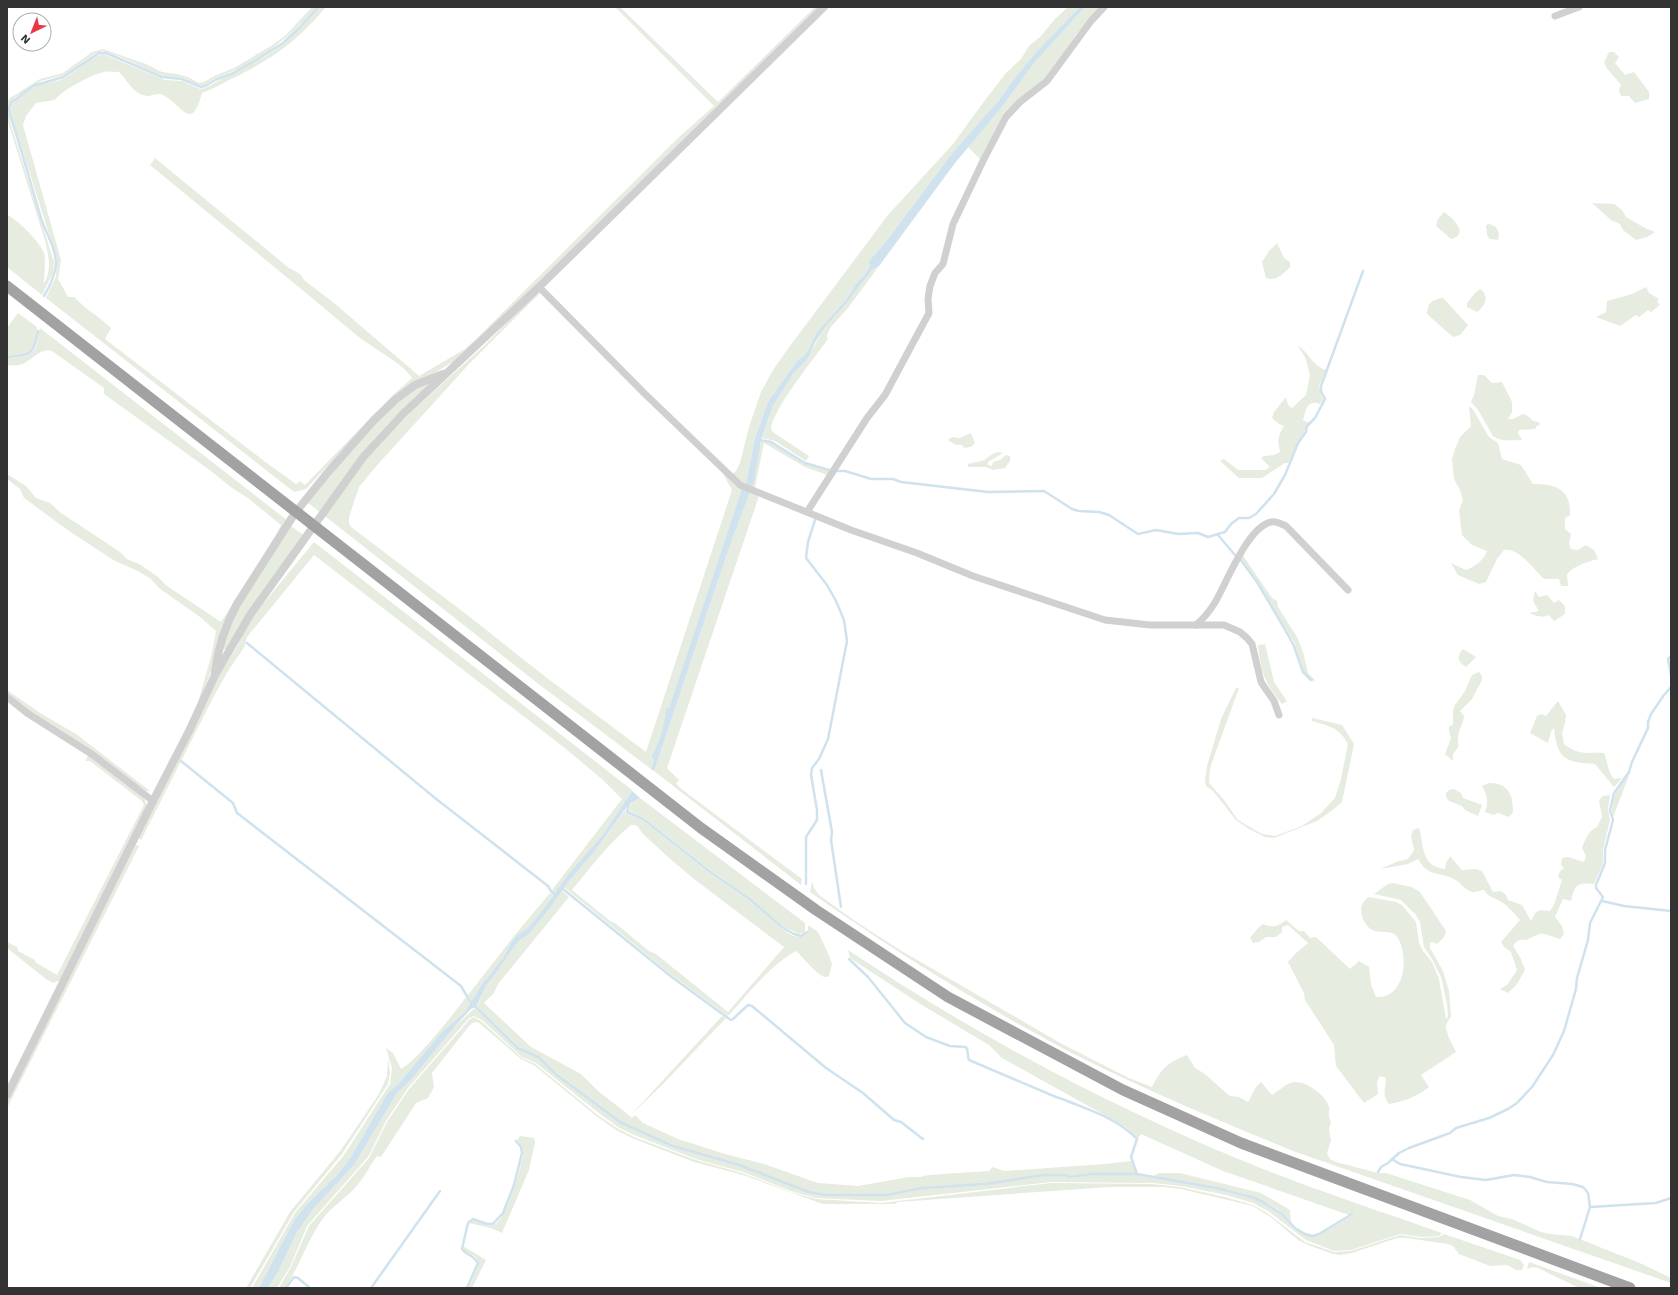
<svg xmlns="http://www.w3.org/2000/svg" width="1678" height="1295" viewBox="0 0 1678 1295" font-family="'Work Sans',sans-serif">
<rect width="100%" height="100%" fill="#fff"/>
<g fill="#e6ecdf" fill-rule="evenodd">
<path d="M312,7H316C289,40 255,63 216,78C210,80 206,86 200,85C194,84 189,79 183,78C176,76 169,78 162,75C142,68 123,56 103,51L96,53L64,75L41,81L14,98L9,105L8,110L10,122L54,262L53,273L42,295L7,267V215C17,219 40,242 44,253C46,258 44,277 44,284C52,269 49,257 45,241L7,118V103L10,98L40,79L63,73L92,52L103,49L146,64L162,72L177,74L188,77L199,83L204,82L214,76L234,68L271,46L286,35Z"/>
<path d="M319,7H326C297,41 273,59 233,78C223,83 213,89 202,93C191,134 182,104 163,95C157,92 153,96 147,96C133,94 128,81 119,72C114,72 109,71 104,72C91,75 62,90 55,100L36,103L26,116L23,125L61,260L58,280L60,282L68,297H74C85,309 100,317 111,328L105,339L264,461L296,484L300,481L305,485L394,394L412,378C402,362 370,347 355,334C287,277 218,221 150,165L155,158L289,268L300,274L304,280L334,303L419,376L465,349L478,337L679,137L714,106L615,7H620L718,102L815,7H820L489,332L457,359L433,374L414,382L370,421L307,488L303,490L294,492L46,298L56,276L57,259L10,111C12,99 29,89 40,85C49,82 58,82 66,77C78,70 90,57 103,54L165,80L182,81L200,89L205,88L264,57L285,43Z"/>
<path d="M1068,7H1080L1036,52L1014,79L999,100L953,152L885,243L868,262L870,263L865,274L852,289L845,301L817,332L808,350L804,356L797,361L768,402L755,438L746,484L740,482L731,475L736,471L740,463L749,427L761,392L773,370L787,350L888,215L953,144L985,100L1006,73L1021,59L1029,46L1040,37L1055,19Z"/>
<path d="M1085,7H1101L1075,36L1073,41L1048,76L1019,101L981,160L968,147L1002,107L1034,63Z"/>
<path d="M1609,52H1614L1619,57L1615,63L1625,75L1634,72L1649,92V99L1635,103L1629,96H1621L1619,90L1621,85L1606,67L1604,62Z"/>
<path d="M1592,203L1614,204L1622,210L1626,217L1645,228L1655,232L1647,237L1636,240L1623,230L1620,224L1611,220Z"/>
<path d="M1444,212C1453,218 1470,234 1451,239L1436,226L1438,219Z"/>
<path d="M1490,224L1496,227L1499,234L1498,240L1490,239L1487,235L1486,225Z"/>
<path d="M1277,243L1284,258L1290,262V267C1283,274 1276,282 1266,278L1262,262L1269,251Z"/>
<path d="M879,266L848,308L830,328L827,336L828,339C815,357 772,410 771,429L774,433L809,456L806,461L775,441L762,438L773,406L793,374L806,361L825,327L846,304L872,270Z"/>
<path d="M1646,287L1649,293L1659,299L1657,301L1660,305L1651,312L1648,310L1639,317L1636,315L1620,326L1596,317L1606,312L1607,301L1632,294Z"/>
<path d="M1480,289C1490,296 1485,306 1477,312L1467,307V303L1475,293Z"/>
<path d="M536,293H540L470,363L379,463L359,487L349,517V523L351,527L466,614L547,678L646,752L732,490L723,474L736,486L742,488L669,708H666C667,719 658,747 651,756L654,760L651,769L536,682L307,502L337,465L390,408L414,389L430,382L432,384L388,424L362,452L368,457L412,411L485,345Z"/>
<path d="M1443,298L1468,325L1460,335L1453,337L1427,314C1427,303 1433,299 1443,298Z"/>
<path d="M18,313L37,327C37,351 29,354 7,356V328Z"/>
<path d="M40,328L288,521C275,541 260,561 250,581C228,622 214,667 196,709L211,657L216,631L200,617L159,588L151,579L138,571L115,561L69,531L24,498L20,489L7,479V474L26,486L36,498L50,503L61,513L120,552L127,559L141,565L158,577L167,586L221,622L277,533L281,525L248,498L232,488L211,471L104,394V388L52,351C41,347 33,359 23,364C18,366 13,365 7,365V358C18,357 34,357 37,344C39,339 38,334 40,328Z"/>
<path d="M1298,346C1308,351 1312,366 1326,370L1319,386L1323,400L1320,404C1307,399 1306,410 1303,420L1309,423L1288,463H1285L1262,478H1239L1220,461L1224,459L1238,470H1265L1270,467L1261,458L1264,456L1274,455L1280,452L1278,441L1280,433L1284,426L1279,424L1272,418L1274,412L1286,397L1288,405L1292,408L1306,395L1310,375L1305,357Z"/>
<path d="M1478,375H1484L1492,383L1502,382L1512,402V412L1508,419H1513L1523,414L1528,416L1533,421L1538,422L1541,424L1537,426L1535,429L1519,430L1518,433L1522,440C1512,440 1501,442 1493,436L1478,410L1471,402L1474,395Z"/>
<path d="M1469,407L1472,408L1489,437L1498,443L1502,459L1521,465L1533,484C1556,484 1571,489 1570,515L1565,518V529L1571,534L1569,543L1571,549L1578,550L1586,545L1594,550L1598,559C1590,561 1569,567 1567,576C1567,579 1568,583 1568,586H1561L1559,579H1544C1533,569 1520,548 1504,550L1497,559L1486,582L1479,584L1458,575L1451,563L1466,570C1476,566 1483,561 1487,551L1472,545L1462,535L1459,510L1463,500L1460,490L1454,479L1452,459L1455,449L1460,437L1471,426Z"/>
<path d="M971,433L975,443L971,447L964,448L962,445H956L948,440L952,437L960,438Z"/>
<path d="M761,441L771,443L805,464L829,471L827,475L805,467L764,443L755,487L751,486Z"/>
<path d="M998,452L1003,453L988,462V465L992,466L993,462L1000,460L1006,455L1010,456V461L1005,468L993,470L986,467H968V464C972,462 976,463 981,461C988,459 988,455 998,452Z"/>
<path d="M750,492L759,496L667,768L679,780L676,783L680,788L802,879L801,885L654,771L729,548Z"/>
<path d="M291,526L305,536L226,649H224L222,647L230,622Z"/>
<path d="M314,542L632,790V791L602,836L555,893L552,890L622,799L603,780L566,749L314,555L247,637L245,646L228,671L215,694L141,840L138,837L217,678L238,645L243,633L258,610Z"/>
<path d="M1242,554L1272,598L1277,601L1278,607L1297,637L1303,652L1308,673L1315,680L1314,682L1304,672L1295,644L1258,582L1241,558Z"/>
<path d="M1535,591L1539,597L1547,595L1554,603L1559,600L1565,606V614L1554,621L1549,615C1541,618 1536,616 1529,613L1539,611L1533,601Z"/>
<path d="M1265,644L1274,682L1287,701L1282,704C1264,682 1261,672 1258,645Z"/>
<path d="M1463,649L1476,657L1466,667C1457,661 1456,657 1463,649Z"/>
<path d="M1479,672L1482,676V680L1472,699L1460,711L1464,716C1463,727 1455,733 1459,746L1453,754V761L1445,754L1451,738L1449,731V727L1453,724V711L1455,705L1465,691L1472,675Z"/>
<path d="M1236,688H1239L1210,768L1209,783L1224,800L1238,820L1262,834L1275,836L1302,826L1321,813L1335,798L1341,779L1348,744C1338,726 1330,727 1312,721V718L1342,725L1354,744L1342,802L1334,809L1317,821L1274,838L1265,837L1249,829L1236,820L1213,791L1206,786L1205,781L1207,766L1221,719Z"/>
<path d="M7,690L40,713L76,734L150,791H146L7,695Z"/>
<path d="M1558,701L1566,715L1565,723L1562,733L1564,744C1580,756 1585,752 1604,753C1608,762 1607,771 1614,779L1622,778L1614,787L1595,764C1566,762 1557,760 1554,728L1551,731L1548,743L1530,733L1537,716L1541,714L1546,716Z"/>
<path d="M89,754L144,798L147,806L61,980L53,983L46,979L7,948V942L17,947L18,951L35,960V962L57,975L144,805L142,801L90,761H85Z"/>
<path d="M1630,773L1613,817C1609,798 1619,786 1630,773Z"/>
<path d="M1489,783C1509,783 1513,795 1513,812L1509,817L1498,813L1493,815L1485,812C1489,802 1487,795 1482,786Z"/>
<path d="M1454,789L1461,793L1463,798L1482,805L1478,816L1465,810L1462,806L1449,801L1446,797V793L1449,790Z"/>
<path d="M1610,795L1608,809L1610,820L1603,850V864L1594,884C1576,882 1575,885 1571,901L1563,899L1555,917L1562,926L1564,934L1560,939C1542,934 1545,930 1527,940C1520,939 1517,940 1513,946L1520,957L1525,970L1517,984L1508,993L1500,989L1507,985L1517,970L1511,952L1504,947L1501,942L1520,920C1514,913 1508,906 1500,901C1491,896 1491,899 1484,890C1480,890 1476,893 1472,892C1463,889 1463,885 1457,881C1442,870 1430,880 1418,859L1408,864L1381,869L1396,862L1408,859L1414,850L1411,836L1413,830L1419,828C1424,845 1421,867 1445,869L1446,863L1450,856L1462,870L1476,869L1482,871L1493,892L1501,891L1506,895L1508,900L1522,905L1531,921L1536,912L1541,910L1550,911L1554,905L1562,880L1558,877L1560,871L1564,868L1561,865L1562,858L1568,857L1584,862L1586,856L1582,848C1585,840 1588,831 1597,827L1602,817L1599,800L1603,796Z"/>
<path d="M640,798L805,923V932L799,934L784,927L748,897L713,872L644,818L629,811L631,803Z"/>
<path d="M626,809L625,813L642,820L712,875L747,899L782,929L793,936L801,937L808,933V925L818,932L828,953L832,964L829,976L826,977C818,977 803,957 796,951C769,966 748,994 728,1016L673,976L564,887L594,852ZM631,825H635L638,827L642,833L668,857L694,879L784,947L728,1012L656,954L649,951L615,923L610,921L572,890C591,867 608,844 631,825Z"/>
<path d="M136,845L139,846L7,1108V1102Z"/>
<path d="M812,881L814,888L819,895L855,921L900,950L1062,1044L1129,1078L1152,1087C1161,1069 1168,1062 1187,1055L1195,1068L1205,1074L1224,1091L1230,1096L1239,1097L1248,1102L1256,1087L1261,1082L1272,1095C1279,1091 1286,1083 1294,1082C1306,1081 1326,1095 1329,1107C1330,1113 1327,1113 1331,1122L1329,1129L1331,1140L1327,1153L1330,1159L1336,1162L1378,1173H1386L1470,1200L1498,1216L1512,1219L1541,1232L1550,1234L1572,1236L1642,1264L1671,1278V1283L1293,1151C1215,1119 1138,1087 1064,1049C976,1002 891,949 810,892Z"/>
<path d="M1393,883L1411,887L1420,892L1446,931L1444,937L1437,944L1432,942L1430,943V948L1443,971L1449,991L1451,1016L1446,1025V1029L1449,1038L1456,1052L1421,1075L1429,1087C1416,1097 1405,1101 1389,1104C1381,1095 1386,1089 1386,1078L1380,1076L1377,1082L1378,1094L1364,1103L1336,1066L1334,1045L1305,1000L1304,993L1288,962L1295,954L1308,943L1288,925L1282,927V932L1276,937H1266L1259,942L1253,943L1250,938L1258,928L1263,924C1273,928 1277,927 1286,920L1299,931H1304L1310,938L1316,937L1350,969L1359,961L1369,967L1371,984L1376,997C1405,999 1409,957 1398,938C1391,925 1370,942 1362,916C1360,907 1362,903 1368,897L1396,902L1402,905L1416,922L1419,943L1423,951L1432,962L1439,979L1446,1019L1448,1017L1447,1004L1441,977L1432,959L1424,947L1420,922L1415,914L1401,900L1374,894L1388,884Z"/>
<path d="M561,890L569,897L498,984L494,993L484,1003L531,1047L581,1074L598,1091L630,1116L722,1016L726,1018L664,1083L630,1116L632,1118L635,1115L643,1123L678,1139L725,1154L764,1164L818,1183L858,1186L909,1177H920L929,1175L989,1171L991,1169L992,1167L1005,1171L1106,1164L1131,1161L1137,1174H1093L1069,1176L1066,1174L1044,1175L986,1184L922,1187L887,1194H825L809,1191L740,1165L683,1149L620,1121L558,1074L538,1056L519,1047L477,1006L487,984L494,976L511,951L519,941L529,934L546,913Z"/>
<path d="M550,893L553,895L539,916L528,928L517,935L511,943L503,958L483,983L472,1002L468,995L514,936Z"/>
<path d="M848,950C977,1036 1114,1109 1258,1167C1318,1191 1380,1211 1442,1233L1439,1236L1422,1237L1400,1234L1351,1250L1334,1251L1306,1240L1268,1211L1253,1203L1226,1195L1181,1186L1153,1183L1051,1182L881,1201L816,1198L791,1191L743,1172L696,1159L634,1135L618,1127L600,1114L536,1063L522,1057L482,1020L474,1016L469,1018L408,1088L386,1121L368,1157L307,1226L290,1267L277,1288H268L278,1272L297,1232L314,1208L354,1165L397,1093L411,1080L455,1026L475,1008L518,1048L537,1058L557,1076L620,1122L673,1147L739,1166L809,1192L825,1195L887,1196L922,1189L986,1185L1044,1176L1065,1175L1069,1178L1093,1175H1137L1221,1190L1263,1202L1287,1219L1298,1231L1305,1235L1313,1236L1319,1235L1353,1215L1352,1214L1349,1215L1223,1171L1141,1134L1138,1139L1126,1127L1117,1122L1002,1058L989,1045L922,1005L850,958Z"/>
<path d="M466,997L470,1004L465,1012L441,1033L400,1082L387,1094L351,1157L338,1174L307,1204L294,1220L259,1288H252L295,1213L344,1155L390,1084L392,1068L386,1048L393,1053L401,1069C415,1063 456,1011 466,997Z"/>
<path d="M474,1017L481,1021L522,1058L535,1064L599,1116L617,1128L634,1137L696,1160L742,1173L791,1192L816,1199L881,1203L1051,1183L1152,1184L1180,1187L1225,1197L1253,1205L1267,1213L1305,1242L1334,1252L1351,1251L1400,1235L1421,1238L1439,1237L1444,1234L1520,1260L1524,1265L1522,1270H1516L1507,1265L1490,1266L1459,1254L1453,1246L1448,1244L1407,1238H1397L1352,1253L1340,1255L1333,1254L1308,1245L1298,1240L1272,1218L1253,1206L1181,1189L1164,1187H1109L898,1202L895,1204H823L743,1175L694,1162L634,1139L616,1130L595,1115L535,1066L521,1059L478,1022L472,1023L469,1026L432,1073L434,1087L428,1098L416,1103L381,1157L377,1156C369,1167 362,1182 352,1191C341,1202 331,1207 321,1221C307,1242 299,1267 285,1288H279L291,1267L309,1226L369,1158L387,1122L409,1089L470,1019Z"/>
<path d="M388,1058L390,1073L388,1084L342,1154L294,1212L250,1288H246L290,1212L341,1150L379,1094L387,1076Z"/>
<path d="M520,1136L534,1138L535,1142L529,1170L502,1233L491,1228L469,1223L473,1220C479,1222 488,1227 494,1225C505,1221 522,1166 523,1154C524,1148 520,1144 517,1140Z"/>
<path d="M1159,1173H1180L1261,1193L1290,1210L1291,1222C1268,1191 1207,1186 1171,1180C1165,1179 1159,1177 1153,1176Z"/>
<path d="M463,1246L486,1260L472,1288H469L479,1263L476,1257L464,1250Z"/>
<path d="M1529,1262L1601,1288H1579L1538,1268L1533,1267L1527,1269Z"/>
</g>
<g fill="#cfe2ee">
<path d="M1080,7H1085L1034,63L1002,107L955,163L879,266L872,270L846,304L825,327L815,343L810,354L806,361L793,374L773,406L761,440L754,482L751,486L746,484L755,438L768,402L797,361L804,356L808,350L817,332L845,301L855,285L865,274L870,264L868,262L885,243L953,152L999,100L1014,79L1036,52Z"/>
<path d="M742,488L750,492L729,548L654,771L651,769L654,760L651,756C659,746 666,719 666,708H669Z"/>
<path d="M632,791L640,798L629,804L594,852L569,881L546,913L529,934L519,941L511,951L494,976L487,984L476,1007L471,1009L455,1026L411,1080L397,1093L354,1165L314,1208L297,1232L278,1272L268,1288H259L294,1220L307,1204L338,1174L351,1157L387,1094L400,1082L441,1033L465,1012L483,983L503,958L511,943L517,935L528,928L539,915L568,875L602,836Z"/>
</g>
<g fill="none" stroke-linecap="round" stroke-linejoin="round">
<g stroke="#cfe2ee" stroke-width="2.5">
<path d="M44,296C50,286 55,276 56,264C56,249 47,235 42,221C31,186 22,150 10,115L9,108L12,102L33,86L63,77L99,53H106L162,77L182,79L201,87L205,86L215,80L231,74L256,60L283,43L300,27L318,7"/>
<path d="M7,357C30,355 35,354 38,331"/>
<path d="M761,440L771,442L805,463L829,470"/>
<path d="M836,471H845L871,479H893L901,482L988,492L1044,491L1072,509L1079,511L1099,512L1109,515L1138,534L1156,530L1178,534L1198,533L1208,537L1225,532L1231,524L1239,518H1249L1256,514L1274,494L1285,475L1298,443L1306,432L1307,426L1315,418L1325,399L1321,391V386L1363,271"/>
<path d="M1218,535L1235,555"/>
<path d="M1240,559L1257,582L1283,626L1294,646L1303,672L1311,680"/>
<path d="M247,643L435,798L548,886L551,891L554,894"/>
<path d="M1671,656L1668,659L1671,675"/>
<path d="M181,761L233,803L237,813L461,986L471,1003"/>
<path d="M821,770L832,832L831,840L841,907"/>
<path d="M629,804L627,812L643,819L713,874L748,898L783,928L794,934L801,936L807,932"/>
<path d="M806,884V837L817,820V810L811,775L812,768L819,759L828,739L847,641L844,620L836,601L827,585L806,558L808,542L815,520"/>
<path d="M563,889L673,978L728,1018L731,1020L733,1019L748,1005L752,1006L826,1068L863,1093L894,1120L901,1122L923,1139"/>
<path d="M1602,901L1624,906L1671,911"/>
<path d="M849,959L868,977L905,1023L926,1037L950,1046L966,1047C969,1052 967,1056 969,1060L1056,1097L1065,1100C1091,1111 1117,1118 1137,1139L1131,1157L1137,1174"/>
<path d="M476,1007L518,1048L538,1057L557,1075L620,1122L673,1146L739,1165L809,1192L825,1195H887L922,1188L986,1184L1044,1175H1066L1069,1177L1093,1174H1137L1221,1189L1254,1198L1263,1202L1282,1214L1295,1228L1305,1234L1313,1236L1319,1234L1352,1214"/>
<path d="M1392,1159L1400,1164L1461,1177L1486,1180L1514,1175L1530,1177L1547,1182L1572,1184L1583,1187L1588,1193L1590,1207L1656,1203L1671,1198"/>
<path d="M1378,1172L1381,1167L1388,1163L1399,1153L1409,1148L1450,1133L1456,1128L1489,1118L1508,1109L1517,1103L1532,1087L1553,1055L1564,1031L1576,989L1577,978L1588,940L1590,923L1603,897L1596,888V885L1605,863V850L1613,820L1610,810L1614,793L1629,772L1632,762L1648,728V722L1651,714L1664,695L1671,687"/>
<path d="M1580,1239L1590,1207"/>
<path d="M286,1288L294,1277L298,1278L310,1288"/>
<path d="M371,1288L440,1191"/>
<path d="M467,1288L478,1263C473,1254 466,1255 462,1249L468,1223L473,1219L487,1224H493L503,1213L514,1185L522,1153L521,1147L516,1141"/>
</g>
<g stroke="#d0d0d0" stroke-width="7">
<path d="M1555,16L1579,7"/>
<path d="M539,287L645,394L740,485L851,530L917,553L973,576L1105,620L1150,625H1224L1240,632L1247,638L1252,644L1261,682L1274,701L1279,715"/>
<path d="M807,512L867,418L885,395L929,313L928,299L930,286L935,273L943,264L953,224L983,161L1006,117L1020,102L1047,81L1091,21L1104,7"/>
<path d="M1196,625C1203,619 1209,612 1214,604C1226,585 1247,527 1271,522C1277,521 1281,524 1286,526L1348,590"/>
<path d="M7,697L27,713L93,755L153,801"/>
</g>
<g stroke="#d0d0d0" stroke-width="8">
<path d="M215,672C218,647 225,626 237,604L295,513L329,471L374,420L396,399L415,385L443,374"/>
<path d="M7,1095L153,801L189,731L215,675L250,615L364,456L404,413L539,287L824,7"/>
</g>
<path stroke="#a2a2a2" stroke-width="11" d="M7,286L701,828L816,910L948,997L1123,1090L1241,1143L1630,1288"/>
</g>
<rect width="1678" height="1295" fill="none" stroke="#333333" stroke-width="16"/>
<g transform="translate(32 32) rotate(223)"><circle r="19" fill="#ffffff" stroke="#adadad"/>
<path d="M0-3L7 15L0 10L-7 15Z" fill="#e63946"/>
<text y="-6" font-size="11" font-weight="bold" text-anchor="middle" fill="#333333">N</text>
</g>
</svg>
